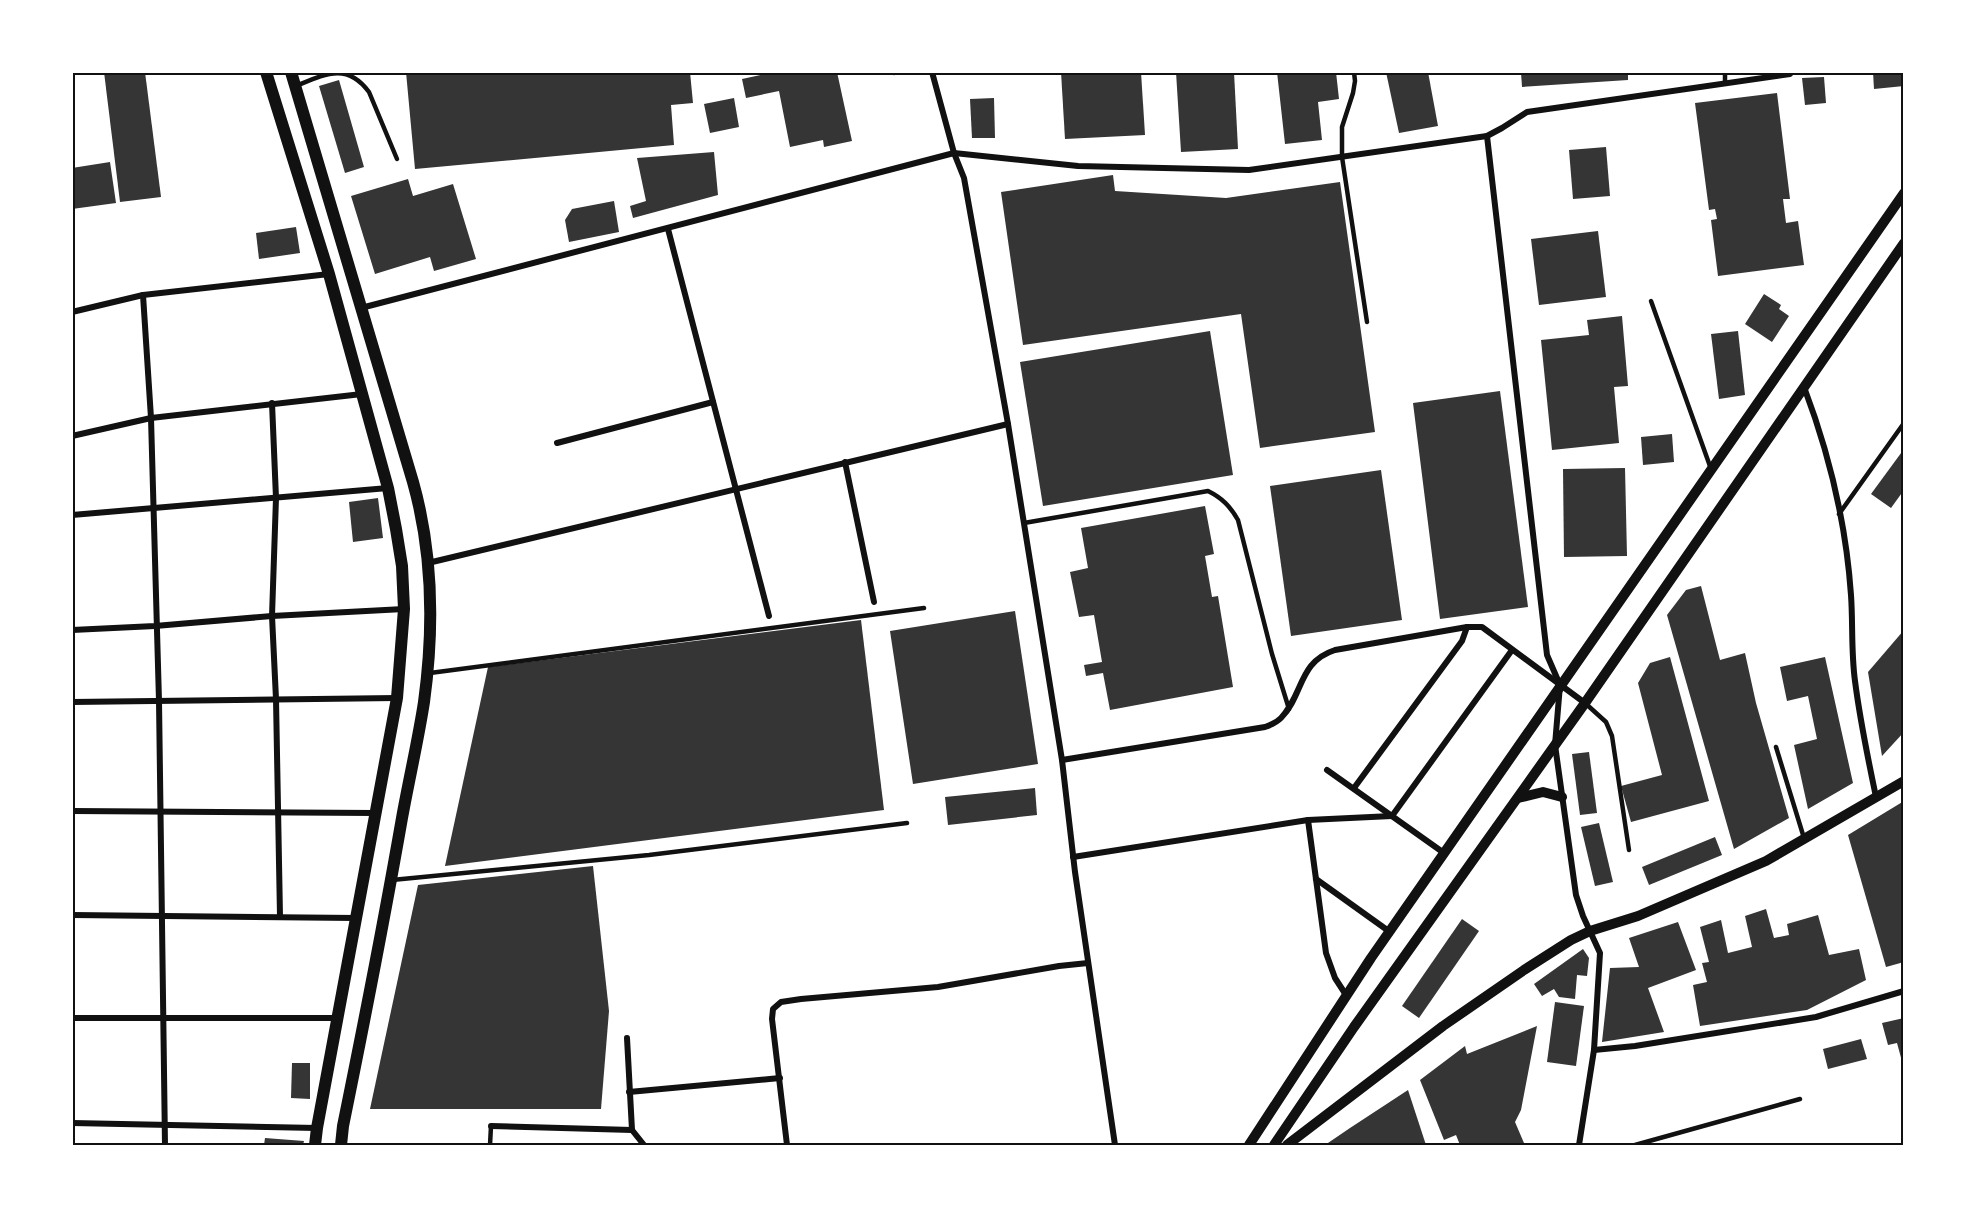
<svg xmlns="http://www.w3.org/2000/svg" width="1976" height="1217" viewBox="0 0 1976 1217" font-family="'PT Sans',sans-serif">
<rect width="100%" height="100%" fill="#fff"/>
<g fill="#353535">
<path d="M104,72H145L161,197L120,202Z"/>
<path d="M406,72H690L693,103L671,105L674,145L415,169Z"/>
<path d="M774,72H837L852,141L824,147L823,140L790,147L779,91L746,98L742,79Z"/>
<path d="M1061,72H1141L1145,135L1065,139Z"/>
<path d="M1176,72H1234L1238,149L1181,152Z"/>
<path d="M1277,72H1336L1339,99L1318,102L1322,140L1285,144Z"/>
<path d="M1386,72H1428L1438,126L1399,133Z"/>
<path d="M1521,72H1628V80L1522,87Z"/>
<path d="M1873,72H1903L1904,86L1874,89Z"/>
<path d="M1824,77L1826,103L1805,105L1802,78Z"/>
<path d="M339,80L364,167L345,173L319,86Z"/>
<path d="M1777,93L1790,199H1783L1786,223L1798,221L1804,265L1718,276L1711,220L1717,219L1715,209L1709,210L1695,103Z"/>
<path d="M734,98L739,127L710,133L704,104Z"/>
<path d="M994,98L995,138H972L970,99Z"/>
<path d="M1606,147L1610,196L1573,199L1569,150Z"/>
<path d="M714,152L718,195L633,218L630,206L646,201L637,158Z"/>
<path d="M110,162L116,203L72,209V168Z"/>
<path d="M1113,175L1115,191L1226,198L1340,182L1375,432L1260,448L1241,314L1023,345L1001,192Z"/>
<path d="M408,179L413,196L453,184L476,259L434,271L430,257L375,274L351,196Z"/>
<path d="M614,201L619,232L569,242L565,220L572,209Z"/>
<path d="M296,227L300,253L259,259L256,233Z"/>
<path d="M1598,231L1606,297L1539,305L1531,239Z"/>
<path d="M1764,294L1781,305L1779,309L1789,316L1772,342L1745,324Z"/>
<path d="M1622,316L1628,386L1614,387L1619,443L1552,450L1541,340L1589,335L1587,320Z"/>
<path d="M1210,331L1233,475L1043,506L1020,362Z"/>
<path d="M1738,331L1745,395L1719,399L1711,334Z"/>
<path d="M1500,391L1528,607L1440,619L1413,403Z"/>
<path d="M1672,434L1674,462L1643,465L1641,437Z"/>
<path d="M1904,449V490L1891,508L1871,494Z"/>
<path d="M1625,468L1627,556L1564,557L1563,469Z"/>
<path d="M1381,470L1402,620L1291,636L1270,486Z"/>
<path d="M378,498L383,538L353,542L349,502Z"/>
<path d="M1205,506L1214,554L1205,556L1212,597L1218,596L1233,687L1110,710L1103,673L1086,676L1084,665L1102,662L1094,615L1079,617L1070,572L1088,568L1081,528Z"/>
<path d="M1701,586L1720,660L1745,653L1756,703L1789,818L1734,849L1667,615L1686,590Z"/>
<path d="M1015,611L1038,764L913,784L890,631Z"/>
<path d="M861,620L884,810L445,866L488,667Z"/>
<path d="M1904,630V732L1882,756L1868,672Z"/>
<path d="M1670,657L1709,801L1631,822L1621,786L1662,775L1638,683L1650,663Z"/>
<path d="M1825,657L1853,783L1808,809L1794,745L1817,739L1808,696L1787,701L1780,667Z"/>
<path d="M1589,752L1597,813L1580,815L1572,754Z"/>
<path d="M1035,788L1037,815L948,825L945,797Z"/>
<path d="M1904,801V962L1886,967L1848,835Z"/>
<path d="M1599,823L1613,882L1595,886L1581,827Z"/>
<path d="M1715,837L1722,855L1649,885L1642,867Z"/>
<path d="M593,866L609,1011L601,1109H370L418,885Z"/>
<path d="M1766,909L1774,938L1789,935L1787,924L1818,915L1829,955L1859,949L1866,980L1807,1010L1700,1026L1693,985L1707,982L1702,963L1709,962L1700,927L1721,920L1728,953L1752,947L1745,916Z"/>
<path d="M1462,919L1479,931L1419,1018L1402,1006Z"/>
<path d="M1678,922L1696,970L1648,988L1664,1032L1602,1042L1610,968L1639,967L1629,938Z"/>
<path d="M1583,949L1589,958L1587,976L1577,975L1575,999L1559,997L1554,989L1542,996L1534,984Z"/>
<path d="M1555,1002L1584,1006L1576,1066L1547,1062Z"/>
<path d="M1904,1018V1065H1903L1897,1043L1888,1045L1882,1023Z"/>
<path d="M1537,1026L1521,1110L1515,1122L1524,1143L1519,1145H1460L1456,1135L1444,1140L1420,1080L1465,1046L1467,1054Z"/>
<path d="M1861,1039L1867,1059L1828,1069L1823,1049Z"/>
<path d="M292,1063H310V1099L291,1098Z"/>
<path d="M1408,1090L1426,1145H1325L1350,1128Z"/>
<path d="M265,1138L304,1141L303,1145H264Z"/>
</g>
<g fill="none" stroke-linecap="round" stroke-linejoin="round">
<g stroke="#111" stroke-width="4.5">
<path d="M894,72V73"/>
<path d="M1354,72L1355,81L1353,93L1342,127V157L1367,322"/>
<path d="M1725,72V83"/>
<path d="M296,86C325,74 347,62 369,92L397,159"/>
<path d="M1651,301L1711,469"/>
<path d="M1839,514L1904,423"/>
<path d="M1024,523L1208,491C1222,498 1230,506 1238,520L1272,654L1289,709"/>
<path d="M430,673L924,608"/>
<path d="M1585,703L1606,722L1612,736L1629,850"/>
<path d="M1776,747L1804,838"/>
<path d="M392,880L649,855L907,823"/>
<path d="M490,1145L491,1126"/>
<path d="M1635,1145L1800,1099"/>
</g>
<g stroke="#111" stroke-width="6">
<path d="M932,72L954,153L964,178L1008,424L1062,760L1075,872L1115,1145"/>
<path d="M1487,136L1547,655L1560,685L1555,745L1576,895L1583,916L1600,953L1594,1050L1579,1145"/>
<path d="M668,229L769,616"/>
<path d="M143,295L151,418L159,701L165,1145"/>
<path d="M361,308L954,153L1078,166L1249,170L1487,136L1502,128L1527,112L1790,74"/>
<path d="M72,312L143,295L329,274"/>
<path d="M1804,387C1829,453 1846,523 1851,595C1853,623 1851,652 1855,681C1860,720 1868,759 1876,797"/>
<path d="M272,403L276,498L272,616L276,699L280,916"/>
<path d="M72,436L151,418L362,394"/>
<path d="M557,443L713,402"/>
<path d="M845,462L874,602"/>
<path d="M72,515L388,488"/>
<path d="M428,563L1008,424"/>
<path d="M72,630L155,626L272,616L404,609"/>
<path d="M72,702L397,698"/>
<path d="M1062,760L1265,727C1271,725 1277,722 1281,718C1304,694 1298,662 1335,650L1467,627H1482L1585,703"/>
<path d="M1327,770L1444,853"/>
<path d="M1354,788L1462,641L1467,627"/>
<path d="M72,811L375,813"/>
<path d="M1308,820L1326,953L1335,978L1346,995"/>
<path d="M1073,857L1308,820L1392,816L1512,650"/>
<path d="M1316,879L1390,932"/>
<path d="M72,915L356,918"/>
<path d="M72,1018H337"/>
<path d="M627,1038L632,1130"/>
<path d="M1594,1050L1635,1046L1816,1017L1904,991"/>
<path d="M629,1092L780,1078"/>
<path d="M72,1123L317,1128"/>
<path d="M491,1126L632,1130L644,1145"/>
<path d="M787,1145L772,1019L773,1009L781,1002L801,999L938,987L1059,966L1088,963"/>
</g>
<g stroke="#111" stroke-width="10">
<path d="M1518,798L1543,792L1562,797"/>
<path d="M1249,1145L1371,958L1904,193"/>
<path d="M1274,1145L1354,1027L1585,703L1904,243"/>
<path d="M1287,1145L1443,1026L1524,970L1571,940L1590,931L1638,916L1766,861L1904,781"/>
</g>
<g stroke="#111" stroke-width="12">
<path d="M266,72L329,274L388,488L396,529L402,566L404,609L397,698L317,1128L315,1145"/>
<path d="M291,72L413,482C433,553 434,629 424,702C418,741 409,779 402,818C384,921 364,1023 343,1126L341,1145"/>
</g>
</g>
<rect width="1976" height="1217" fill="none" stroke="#ffffff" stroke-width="147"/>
<rect x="74" y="74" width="1828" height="1070" fill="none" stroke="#111" stroke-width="2"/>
</svg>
